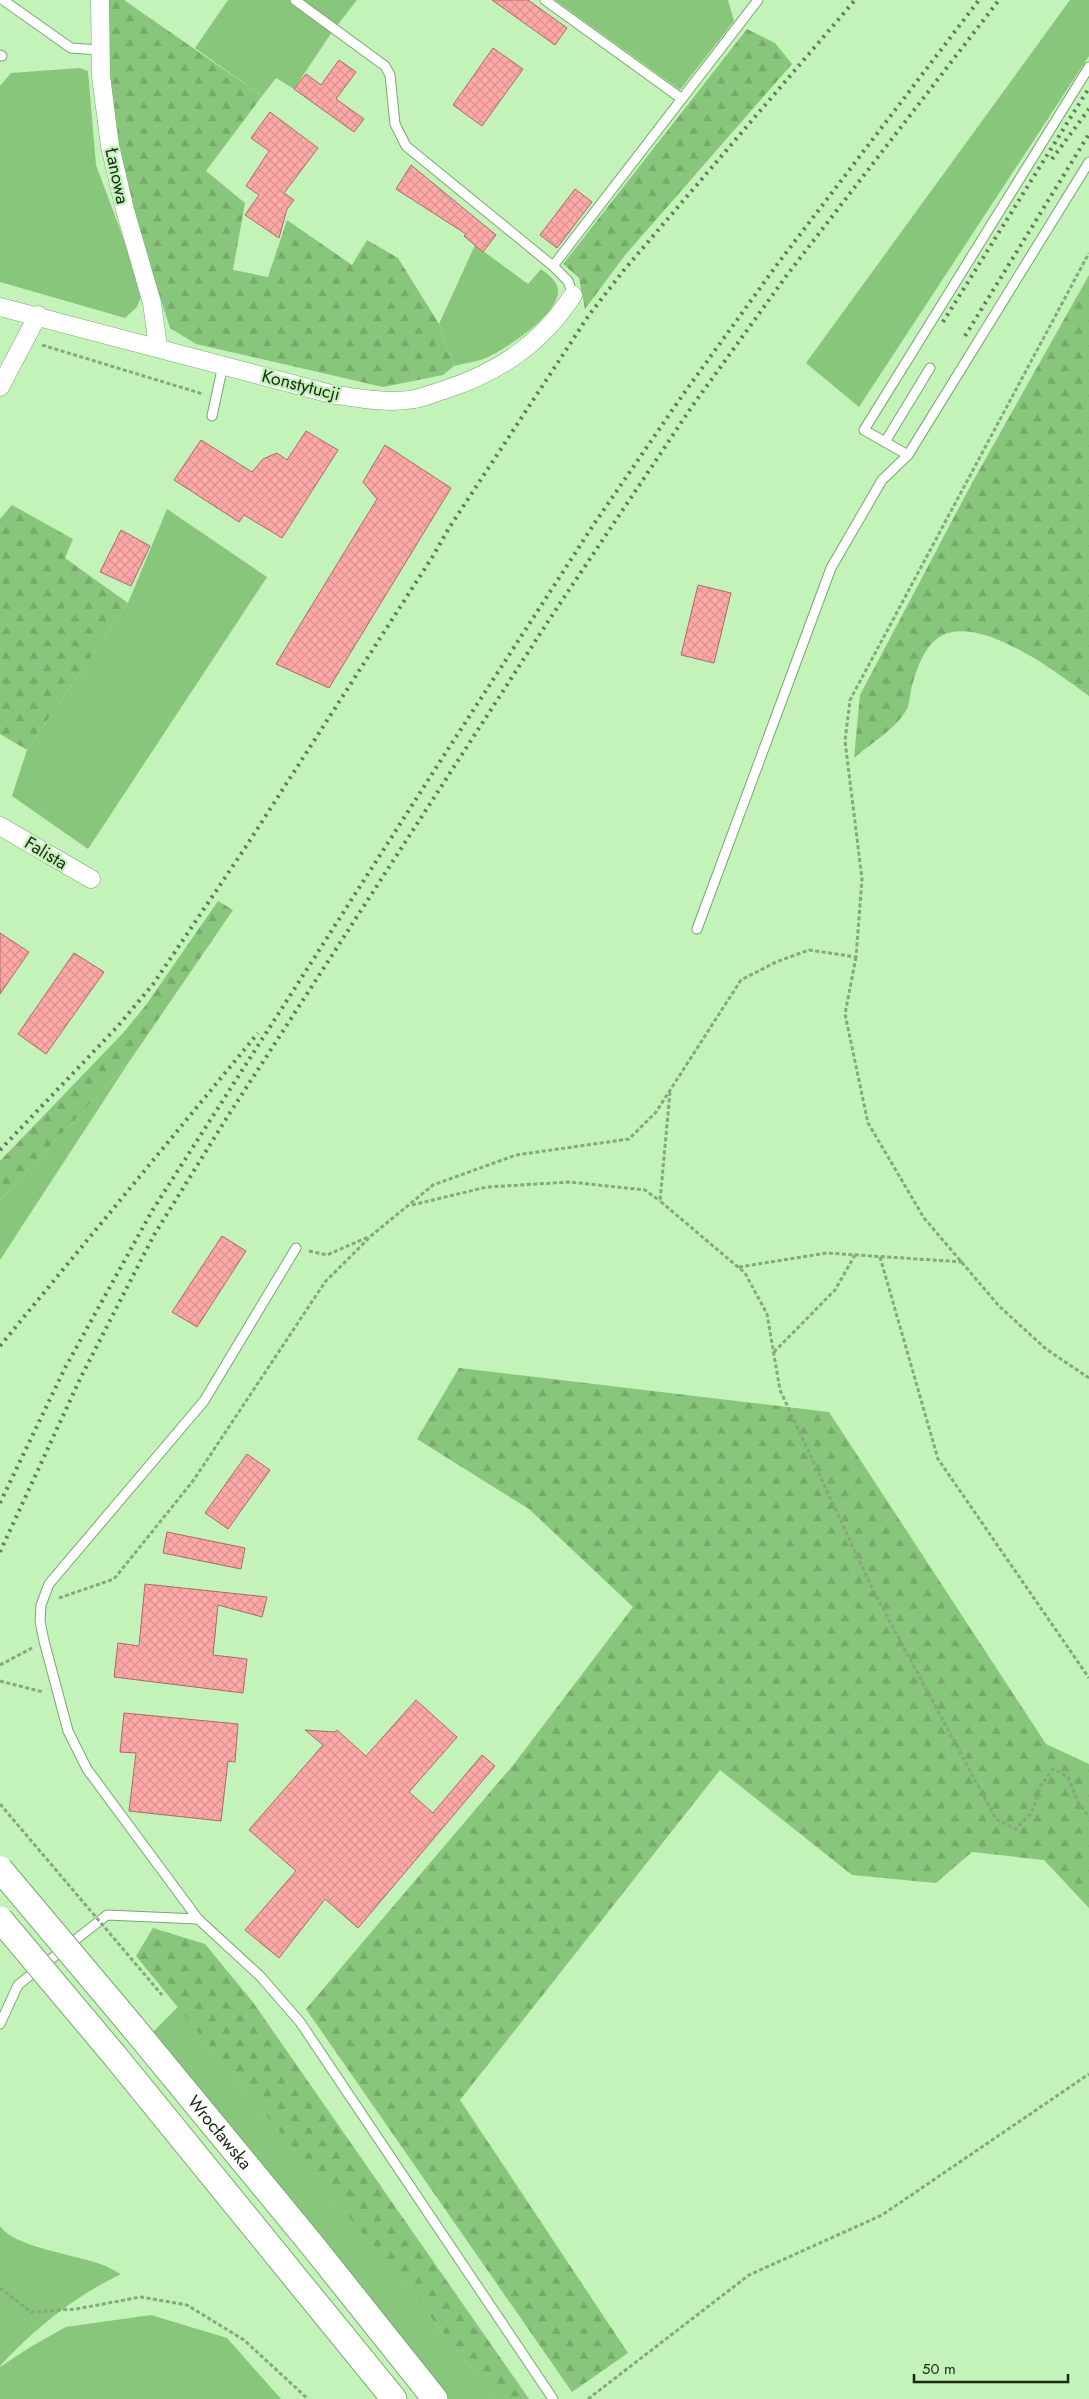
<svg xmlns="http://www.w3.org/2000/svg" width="1089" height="2399" viewBox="0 0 1089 2399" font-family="Jost,sans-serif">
<defs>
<pattern id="forest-firs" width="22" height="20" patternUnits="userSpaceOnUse" patternTransform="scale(1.25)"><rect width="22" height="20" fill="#88c67b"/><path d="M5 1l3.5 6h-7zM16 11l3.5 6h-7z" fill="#75aa69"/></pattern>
<pattern id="building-cross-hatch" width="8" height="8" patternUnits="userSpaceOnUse" patternTransform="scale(1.25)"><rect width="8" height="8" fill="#fea9a8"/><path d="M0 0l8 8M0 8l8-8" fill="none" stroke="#d99290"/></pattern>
</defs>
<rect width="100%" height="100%" fill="#c3f3b9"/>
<g fill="#88c67b">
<path d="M228,0H357L332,32L294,89L276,78L262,96L195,48Z"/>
<path d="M555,0H728L734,21L680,90Z"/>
<path d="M1070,0H1089V56L859,407L806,363Z"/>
<path d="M80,68L88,71L96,165L143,291L137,307L125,318L0,282V86L11,73Z"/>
<path d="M475,245L528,284L541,269C548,274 556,280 558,289C561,313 507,348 488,357C478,362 465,363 454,366L439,324Z"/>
<path d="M167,509L267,577L88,849L12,796L27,750L128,603Z"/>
<path d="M129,1062L0,1260V1200Z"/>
<path d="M178,2007L497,2399H449L275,2181L152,2033Z"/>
<path d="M0,2226C13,2247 77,2255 100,2264C108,2266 114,2271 121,2274C75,2296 34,2329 0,2366Z"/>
<path d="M151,2315L227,2338L281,2399H0V2367L32,2346L66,2327Z"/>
</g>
<g fill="url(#forest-firs)">
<path d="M106,0H124L262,96L206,171L245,203L233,270L268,277L287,220L352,265L367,240L398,258L439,324L454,366L443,375L383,387L196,344L170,328L126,191L108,75Z"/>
<path d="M747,29L775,43L792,64L626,254L585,309L579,278L563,264Z"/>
<path d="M1089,275V696C1057,673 970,605 933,642C921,654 915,674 911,690C910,696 909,704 907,709C895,730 871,743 854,758L860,695L972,483Z"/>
<path d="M12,505L73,539L65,558L128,603L27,750L0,734V519Z"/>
<path d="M218,901L233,910L129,1062L0,1200V1161L124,1032L146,1005Z"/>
<path d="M459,1368L829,1412L1046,1744L1089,1764V1908L1044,1860L972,1852L936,1883L852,1875L720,1770L460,2100L628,2353L572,2392L306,2009L514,1764L633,1607L529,1509L417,1439Z"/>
<path d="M153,1928L205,1944L252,2001L529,2399H497L136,1956Z"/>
</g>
<g fill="url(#building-cross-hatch)" stroke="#af6868">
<path d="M492,0H528L567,28L555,45Z"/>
<path d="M493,48L523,69L482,126L453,105Z"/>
<path d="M339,60L356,72L336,99L364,119L354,132L294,89L306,74L321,85Z"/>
<path d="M270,112L318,148L284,193L294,200L287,209L279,238L245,215L259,195L246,186L269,151L251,138Z"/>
<path d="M411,165L496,235L483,252L464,236L466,234L396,189Z"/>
<path d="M575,189L592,202L557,248L540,235Z"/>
<path d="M306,431L338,450L282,538L244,515L239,522L174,480L201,440L252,472L263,459L277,453L287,460Z"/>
<path d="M385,445L451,488L329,688L276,664L377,499L363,482Z"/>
<path d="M121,530L150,546L131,586L100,572Z"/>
<path d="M698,585L731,593L714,663L681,655Z"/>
<path d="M0,933L29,952L0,994Z"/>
<path d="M74,953L104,972L46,1054L18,1034Z"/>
<path d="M222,1236L246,1251L197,1327L172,1312Z"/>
<path d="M247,1454L270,1470L228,1529L205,1513Z"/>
<path d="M167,1532L245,1548L241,1569L163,1553Z"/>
<path d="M145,1584L267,1597L262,1617L218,1605L213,1655L247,1659L243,1693L114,1677L118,1643L139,1646Z"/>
<path d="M416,1700L457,1737L409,1792L433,1813L482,1755L495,1766L358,1928L325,1899L279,1958L245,1930L296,1871L249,1830L323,1745L305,1730L335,1732L337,1730L366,1756Z"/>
<path d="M124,1713L238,1724L235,1762L228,1761L221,1821L129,1811L136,1753L120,1752Z"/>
</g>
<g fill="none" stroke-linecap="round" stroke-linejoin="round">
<defs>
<g id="service">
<path d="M3,0L71,48L100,50"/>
<path d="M295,0L385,66L390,75L395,124L406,146L553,266L568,281L573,295"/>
<path d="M545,0L682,99"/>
<path d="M0,55L2,56"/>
<path d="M553,266L758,0"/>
<path d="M930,368L885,442L908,455L1089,162"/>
<path d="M212,416L223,365"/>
<path d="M885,442L864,430L1089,67"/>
<path d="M697,929L831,568L882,480L908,455"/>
<path d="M296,1248L204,1401L49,1584L41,1605L40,1621L44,1641L68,1731L87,1769L198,1919L260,1976L300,2022L553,2399"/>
<path d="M0,2024L18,1985L107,1915L198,1919"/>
</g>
<g id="minor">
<path d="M100,0L101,76L110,146L125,210L152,303L158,347"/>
<path d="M0,307L331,394C358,398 388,404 415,399C425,397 434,393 444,390C499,372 541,344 573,295"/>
<path d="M0,387L38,315"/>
<path d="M0,826L91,879"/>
</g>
<g id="secondary">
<path id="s1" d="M132,2026L313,2246L435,2399"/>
<path d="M115,2056L394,2399"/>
</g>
</defs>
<use href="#service" stroke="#7aa771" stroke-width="11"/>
<use href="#minor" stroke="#7aa771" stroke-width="19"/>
<use href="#secondary" stroke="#7aa771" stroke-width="27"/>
<g stroke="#84a97c" stroke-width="3" stroke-dasharray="4 2.5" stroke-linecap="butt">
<path d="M42,345L203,394"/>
<path d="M856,957L845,1014L868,1123L924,1218L999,1306L1046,1349L1089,1378"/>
<path d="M670,1092L660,1201L745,1273L767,1314L780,1390L873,1590L996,1819L1016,1829L1032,1812L1041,1785L1053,1769L1068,1777L1078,1802L1089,1817"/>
<path d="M412,1205L487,1187L570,1182L645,1190L660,1201"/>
<path d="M309,1251L327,1255L368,1237"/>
<path d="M880,1257L938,1459L1089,1678"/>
<path d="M739,1267L827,1253L963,1262"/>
<path d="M774,1352L835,1290L855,1255"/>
<path d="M59,1598L114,1579L193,1481L325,1282L372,1235L433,1185L516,1155L629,1139L656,1112L741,980L776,962L809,950L856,957L862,879L845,741L850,700L1089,253"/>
<path d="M0,1665L32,1648"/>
<path d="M0,1681L43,1692"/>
<path d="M0,2288L31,2312L76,2309L141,2297L187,2305L244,2340L308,2399"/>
<path d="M588,2399L749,2275L882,2215L1089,2074"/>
</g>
<use href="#service" stroke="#fff" stroke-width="9"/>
<use href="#minor" stroke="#fff" stroke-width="18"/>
<use href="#secondary" stroke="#fff" stroke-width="25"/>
<g stroke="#607e59" stroke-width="4" stroke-dasharray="2.5 5" stroke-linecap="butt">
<path d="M1052,159L1089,109"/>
<path d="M943,322L1089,88"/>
<path d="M965,336L1089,134"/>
<path d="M0,1150L118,1026L154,983L245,848L433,556L449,528L589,315L624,270L855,0"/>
<path d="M0,1346L258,1033"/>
<path d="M0,1503L65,1368L152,1211L441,760L594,524L682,396L776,266L979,0"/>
<path d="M0,1552L80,1379L120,1301L154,1235L226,1119L549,620L693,405L787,275L999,0"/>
</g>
<defs>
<g id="secondary-bridge">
<path d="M0,1869L132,2026"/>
<path d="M0,1919L115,2056"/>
</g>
</defs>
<use href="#secondary-bridge" stroke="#7aa771" stroke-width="27" stroke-linecap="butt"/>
<path stroke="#84a97c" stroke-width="3" stroke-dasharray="4 2.5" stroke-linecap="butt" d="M0,1804L162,1995"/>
<use href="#secondary-bridge" stroke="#fff" stroke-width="25"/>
</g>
<g text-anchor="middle" stroke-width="4.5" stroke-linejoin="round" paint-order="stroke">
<g font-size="18" fill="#182a14" stroke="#c3f3b9">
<text transform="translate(117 176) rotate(78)" y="6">Łanowa</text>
<text transform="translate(301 385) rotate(14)" y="6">Konstytucji</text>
<text transform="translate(46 853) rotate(31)" y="6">Falista</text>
<text dy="6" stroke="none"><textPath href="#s1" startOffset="138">Wrocławska</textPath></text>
</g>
</g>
<path d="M914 2374v8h154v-8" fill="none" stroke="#182a14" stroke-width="2.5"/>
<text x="922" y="2374" font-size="15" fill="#182a14" stroke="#c3f3b9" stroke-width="4" paint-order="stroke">50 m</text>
</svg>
